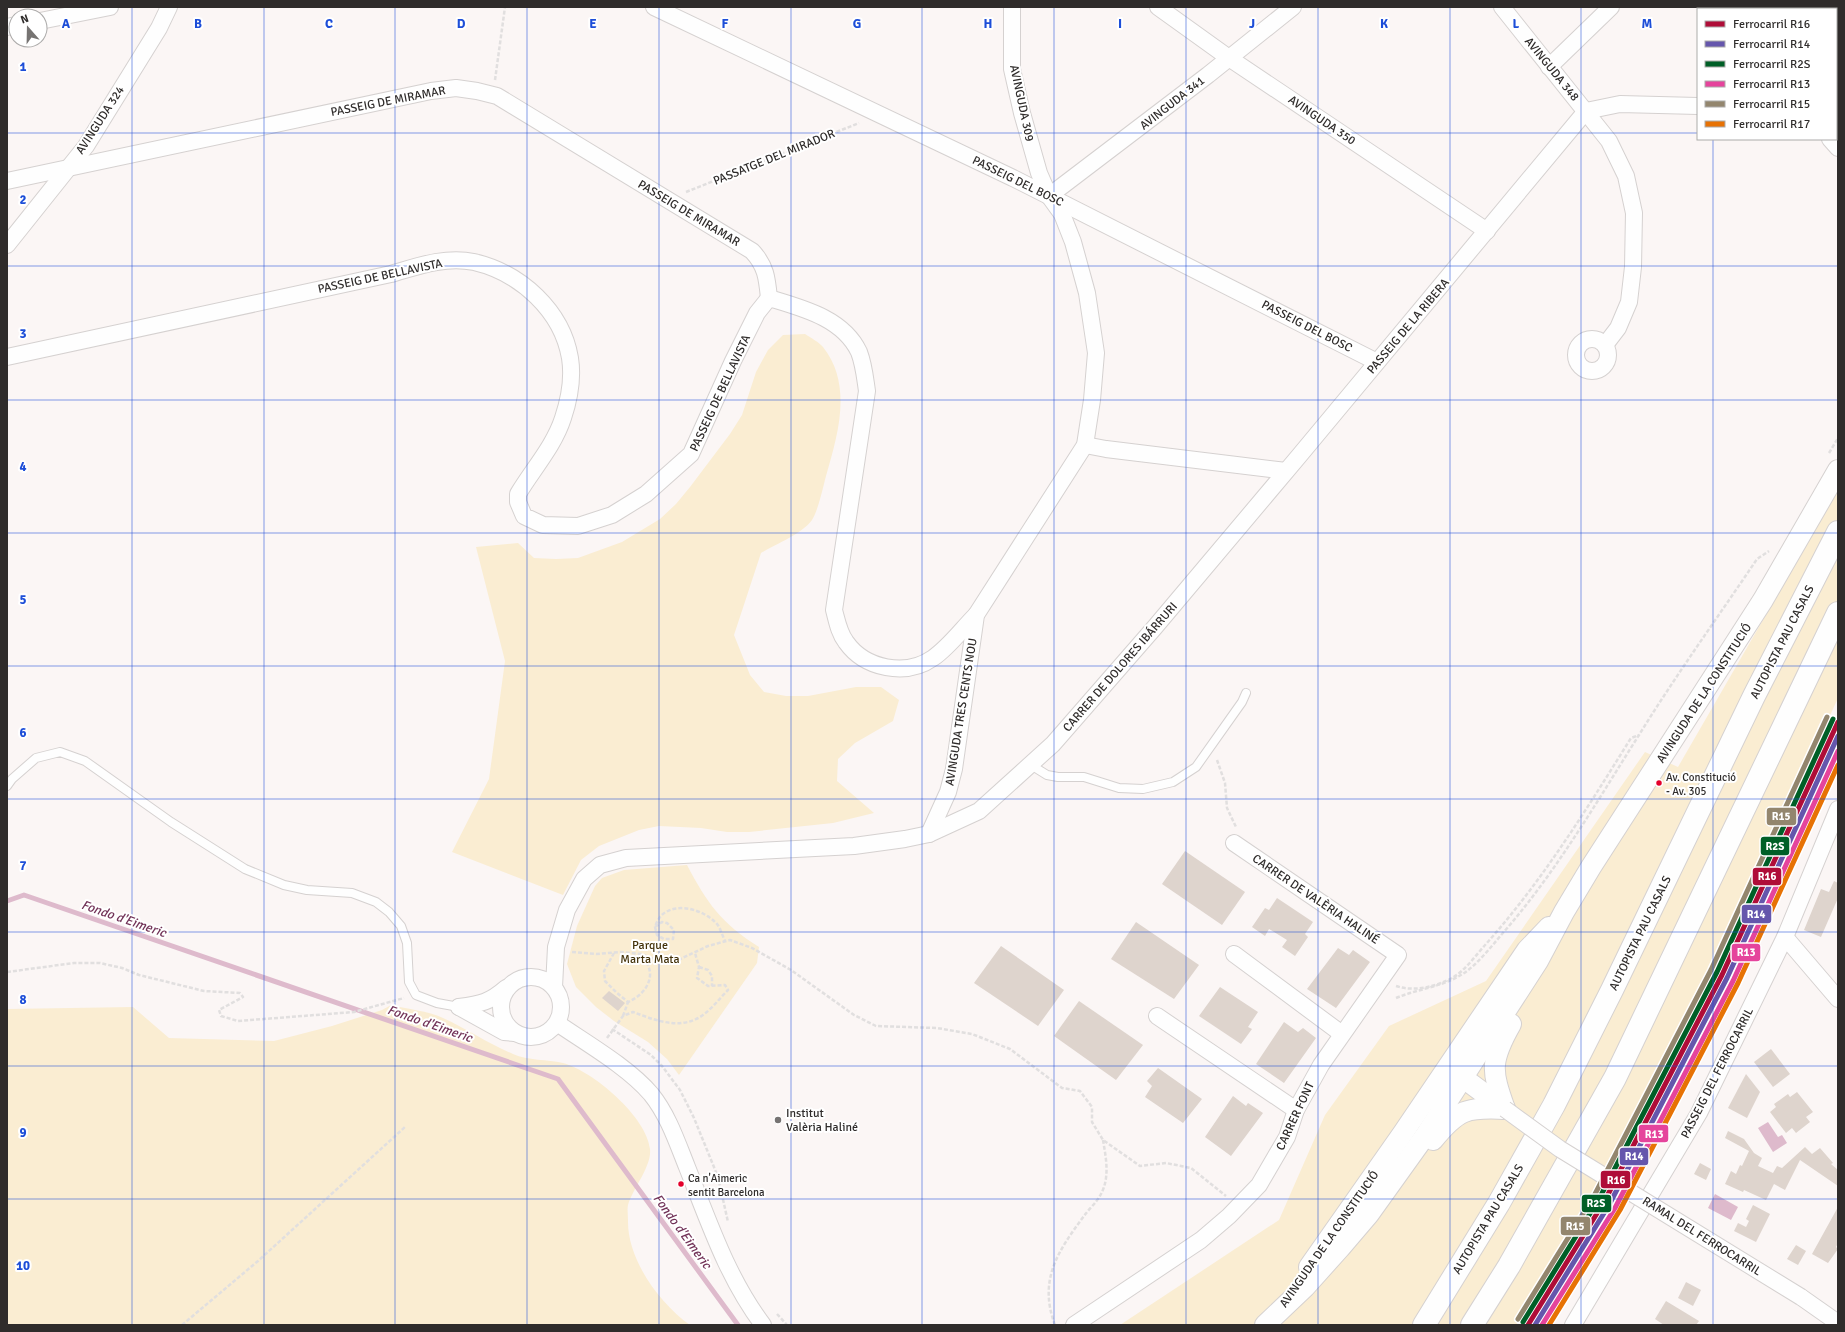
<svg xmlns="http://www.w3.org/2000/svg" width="1845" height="1332" viewBox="0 0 1845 1332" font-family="Signika,sans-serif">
<rect width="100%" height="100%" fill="#fbf6f5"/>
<g fill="#faedd2">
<path d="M805,334C811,338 819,342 823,347C853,385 838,434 826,476C823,487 818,511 812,520C802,534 776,544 761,553L734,635L750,675L764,692L786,696H808L856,687H881L899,700L893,721L855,743L838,759L837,781L874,813L833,823L749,832H727L701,828L659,826L639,830L599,846L581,860L563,895L452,852L489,779L505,661L476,547L518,543L534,558L556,559L578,558L622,542L660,519L676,504L690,487L730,434L742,415L756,372L768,350L783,335Z"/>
<path d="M1838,490V698L1732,929L1597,1202L1516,1325H1120L1279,1220L1325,1115L1389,1026L1486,981L1645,752L1678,767Z"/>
<path d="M687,865C707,903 721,923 759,947L757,963L679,1075L667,1059L648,1042L614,1021L596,1007L576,987L567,964L577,926L595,886L602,878L624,870Z"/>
<path d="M391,1005C407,1009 428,1011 443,1018C467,1029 489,1044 513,1054C528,1061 547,1059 563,1063C593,1071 647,1117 650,1149C652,1166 633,1188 628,1205C627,1209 628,1215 628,1220C627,1259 659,1303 690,1325H7V1009L133,1007L169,1038L274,1041L332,1026L382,1010Z"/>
</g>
<g fill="#debacc">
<path d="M1768,1122L1778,1137L1782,1135L1787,1143L1773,1152L1758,1128Z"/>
<path d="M1715,1194L1738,1207L1731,1220L1708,1208Z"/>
</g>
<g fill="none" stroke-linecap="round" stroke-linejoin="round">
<path stroke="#debacc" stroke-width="5" d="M7,901L24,895L558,1079L738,1325"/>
</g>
<g fill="#ded4cd">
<path d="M1185,851L1245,892L1222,925L1162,884Z"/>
<path d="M1834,881L1838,883V898L1821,937L1804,930L1821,889L1829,892Z"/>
<path d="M1277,898L1313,922L1305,934L1308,937L1295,956L1282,947L1287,940L1269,929L1265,936L1252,927L1265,908L1269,910Z"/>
<path d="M1136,922L1199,965L1174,999L1111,959Z"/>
<path d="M1001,946L1064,990L1038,1026L974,983Z"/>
<path d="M1338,948L1349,955L1353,950L1370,962L1336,1008L1307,989Z"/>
<path d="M1220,987L1258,1012L1248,1027L1252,1029L1241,1044L1199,1016Z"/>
<path d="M609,991L625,1003L618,1011L602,998Z"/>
<path d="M1079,1001L1143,1045L1116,1080L1054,1036Z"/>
<path d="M1284,1022L1298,1032L1303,1028L1316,1038L1284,1083L1256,1064Z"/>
<path d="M1771,1049L1790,1074L1773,1087L1754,1062Z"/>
<path d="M1158,1068L1202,1099L1183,1123L1145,1097L1152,1086L1147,1081Z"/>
<path d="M1746,1074L1760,1092L1747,1118L1728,1108Z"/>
<path d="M1797,1092L1813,1112L1806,1117L1810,1122L1796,1133L1792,1128L1786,1133L1770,1112L1776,1107L1774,1104L1788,1094L1790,1097Z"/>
<path d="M1233,1096L1246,1106L1248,1103L1263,1113L1231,1156L1205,1137Z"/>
<path d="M1728,1131L1744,1139L1754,1153L1762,1158L1758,1166L1773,1173L1777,1166L1782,1168L1805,1147L1812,1154L1820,1148L1833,1163L1831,1164L1838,1170V1186L1800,1160L1785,1190L1774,1184L1766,1200L1744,1190L1743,1192L1725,1184L1731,1171L1736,1174L1740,1165L1742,1166L1749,1151L1725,1138Z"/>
<path d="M1700,1163L1711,1169L1706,1180L1694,1174Z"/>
<path d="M1753,1205L1770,1214L1756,1242L1734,1231L1738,1223L1746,1227L1749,1221L1746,1219Z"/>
<path d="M1838,1207V1243L1836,1247L1838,1249L1828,1263L1812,1254Z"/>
<path d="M1796,1245L1806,1251L1798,1265L1787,1259Z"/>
<path d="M1686,1282L1701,1290L1693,1306L1678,1298Z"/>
<path d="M1666,1301L1699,1321L1696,1325H1664L1655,1319Z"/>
</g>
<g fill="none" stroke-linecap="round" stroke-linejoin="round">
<defs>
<g id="service">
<path d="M1031,765L1047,775L1058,777H1084L1119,788L1143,789L1173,782L1196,767L1242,702L1246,693"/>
<path d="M7,786L12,779L36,758L60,752L85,761L171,822L245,869L284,885L307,890L352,893L376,902L389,912L401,926L407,943L409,982L416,995L437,1003L459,1007"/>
</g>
<g id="minor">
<path d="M654,7L1013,178L1377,362"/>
<path d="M1158,7L1229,58L1487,231"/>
<path d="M1502,7L1609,141L1626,176L1634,213L1633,267L1629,302L1618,328L1605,345"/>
<path d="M1790,9L1791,7"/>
<path d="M40,21L110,7"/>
<path d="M7,27L16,25"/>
<path d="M1549,67L1611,7"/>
<path d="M1830,139L1838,148"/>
<path d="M7,181L431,91L456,88L477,91L497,96L752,251C766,266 767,278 769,298"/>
<path d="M1049,196L1208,75L1293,7"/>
<path d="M7,245L86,146L159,28L169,7"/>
<path d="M769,298C802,308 843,318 859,352C864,365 865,378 867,391L834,610C837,621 839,633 846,642C865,669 906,677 933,658C949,647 962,629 976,615"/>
<circle cx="1592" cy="355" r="16"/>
<path d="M7,357L391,274C418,266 446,256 474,262C521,273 562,311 570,358C573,377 569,400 563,418C554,446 533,469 518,494V502L524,516L543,525L578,526L612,515L646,494L691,454L733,361L757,313L769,298"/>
<path d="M1085,445L1106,449L1286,471"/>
<path d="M929,834L979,811L1053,744L1155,627L1299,456L1586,111L1620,104L1698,106"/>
<path d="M1785,937L1838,999"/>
<path d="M1234,954L1342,1034"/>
<circle cx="531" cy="1007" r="30"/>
<path d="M554,987L556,947L567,910L584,879L600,865L626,858L854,846L905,839L929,834L948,792L954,769L976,615L1085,445L1092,400L1096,353L1087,293L1073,242L1062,214L1049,196L1039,173L1022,113L1012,69V7"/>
<path d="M459,1007L504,1032L515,1033"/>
<path d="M459,1007C481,1004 490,1002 506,988"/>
<path d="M1157,1016L1296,1110"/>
<path d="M557,1023C586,1043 628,1067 651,1094C668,1115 677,1142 687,1167C709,1222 727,1277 763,1325"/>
<path d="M1801,1297L1838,1323"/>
<path d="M1074,1325L1201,1240L1229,1216L1259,1185L1287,1137L1296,1110L1321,1065L1398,955L1234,843"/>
<path d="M1573,1325L1699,1113L1785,937L1838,809"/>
</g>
<g id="tertiary">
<path d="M1450,1085L1466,1080L1505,1109"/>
<path d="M1505,1109C1491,1070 1490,1061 1511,1024"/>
<path d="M1433,1140C1458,1109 1467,1107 1505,1109"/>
<path d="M1309,1267L1403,1133L1527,950L1549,927"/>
<path d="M1265,1325L1305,1287L1340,1248L1369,1214L1427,1133L1538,961L1564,912L1591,867L1763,600L1838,470"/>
</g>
<g id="motorway">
<path d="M1424,1325L1499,1203L1554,1105L1612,990L1754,696L1838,532"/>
<path d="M1472,1325L1509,1266L1615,1078L1838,613"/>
</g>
</defs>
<use href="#service" stroke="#d5d1d0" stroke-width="10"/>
<use href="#minor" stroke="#d5d1d0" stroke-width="18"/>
<use href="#tertiary" stroke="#d5d1d0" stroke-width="22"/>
<use href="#motorway" stroke="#d5d1d0" stroke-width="24"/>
<g stroke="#e1dfdf" stroke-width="2.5" stroke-dasharray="4 2" stroke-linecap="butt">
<path d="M495,80L505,7"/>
<path d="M686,192L859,123"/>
<path d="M1829,453L1838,438"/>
<path d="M1217,760L1225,783L1227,808L1236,827"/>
<path d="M655,927L662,922L667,923L674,930L673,939H664L657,935L655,927C657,921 660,915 666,912C681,903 704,911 715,922C720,926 722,935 725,941"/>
<path d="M572,952L596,954L620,952L641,954L659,961H676L708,946L730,940L752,948L791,970L854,1015L876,1026L937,1028L972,1034L1010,1049L1062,1088L1080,1091L1092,1107V1122L1103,1140L1140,1166L1166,1163L1191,1168L1226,1196"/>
<path d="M614,953L604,971L605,981L617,993L628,1002C640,997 651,986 650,972C649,967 646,961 644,956"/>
<path d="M699,967L708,970L712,976V986"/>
<path d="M7,972L74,963H100L122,968L139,975L204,991L240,993L243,997L219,1010L221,1016L238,1021L354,1012L404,998"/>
<path d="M1396,986C1414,992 1435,987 1452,978C1465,971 1476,955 1486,944C1543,880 1586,810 1631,738L1639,735"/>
<path d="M1396,998C1420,988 1445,987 1467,971C1480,961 1491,947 1502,934C1555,874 1596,803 1639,735C1676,675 1718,617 1757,559L1769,551"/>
<path d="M623,1016L628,1002"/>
<path d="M612,1029L651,1055L662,1066L680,1090L694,1118L718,1177L728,1222"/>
<path d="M607,1038L623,1016L633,1012C652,1019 676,1029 696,1019C708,1014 719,999 728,990L725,985L708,986L697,978L699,967L695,953"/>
<path d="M777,1314L787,1325"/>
<path d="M182,1325L258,1261L405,1127"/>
<path d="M1055,1325C1038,1280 1058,1251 1084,1216C1089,1209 1097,1202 1101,1194C1110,1177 1106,1158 1103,1140"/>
</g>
<use href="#service" stroke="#fefefe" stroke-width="8"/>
<use href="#minor" stroke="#fefefe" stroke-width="16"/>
<use href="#tertiary" stroke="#fefefe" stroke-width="20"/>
<use href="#motorway" stroke="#fefefe" stroke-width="22"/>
<defs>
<path id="minor-bridge" d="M1505,1109L1560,1149L1801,1297"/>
</defs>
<use href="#minor-bridge" stroke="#d5d1d0" stroke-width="18" stroke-linecap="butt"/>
<use href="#minor-bridge" stroke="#fefefe" stroke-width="16"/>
<defs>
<path id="rail-1" d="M1528,1325L1604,1202L1722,975L1838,722"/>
<path id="rail-2" d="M1535,1325L1609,1205L1727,978L1838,736"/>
<path id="rail-3" d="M1523,1322L1599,1199L1717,972L1833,719"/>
<path id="rail-4" d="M1542,1325L1615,1208L1733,981L1838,751"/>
<path id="rail-5" d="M1518,1319L1594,1196L1711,970L1827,717"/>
<path id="rail-6" d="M1549,1325L1620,1210L1738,983L1838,765"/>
</defs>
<use href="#rail-1" stroke="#fff" stroke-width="8"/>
<use href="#rail-2" stroke="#fff" stroke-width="8"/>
<use href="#rail-3" stroke="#fff" stroke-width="8"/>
<use href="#rail-4" stroke="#fff" stroke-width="8"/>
<use href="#rail-5" stroke="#fff" stroke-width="8"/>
<use href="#rail-6" stroke="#fff" stroke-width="8"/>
<use href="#rail-1" stroke="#af0d38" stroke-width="5"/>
<use href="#rail-2" stroke="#6556ac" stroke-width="5"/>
<use href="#rail-3" stroke="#005f27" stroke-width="5"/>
<use href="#rail-4" stroke="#e5449c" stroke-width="5"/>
<use href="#rail-5" stroke="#93866e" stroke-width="5"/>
<use href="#rail-6" stroke="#e77204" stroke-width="5"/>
</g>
<path fill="none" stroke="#1d4ed8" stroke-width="1" stroke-opacity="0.55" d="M132,7V1325M264,7V1325M395,7V1325M527,7V1325M659,7V1325M791,7V1325M922,7V1325M1054,7V1325M1186,7V1325M1318,7V1325M1450,7V1325M1581,7V1325M1713,7V9M7,133H1698M1836,133H1838M1713,139V1325M7,266H1838M7,400H1838M7,533H1838M7,666H1838M7,799H1838M7,932H1838M7,1066H1838M7,1199H1838"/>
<g fill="#e4002b" stroke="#fff" stroke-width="1.5">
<circle cx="1659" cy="783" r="3.5"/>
<circle cx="681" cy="1184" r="3.5"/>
</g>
<circle fill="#767372" stroke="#fff" stroke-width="1.5" cx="778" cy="1120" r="4"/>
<g text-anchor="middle" stroke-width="4" stroke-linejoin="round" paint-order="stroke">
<g font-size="11" fill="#2f2c2b" stroke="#fff" text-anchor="start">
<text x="1666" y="781">Av. Constitució<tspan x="1666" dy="14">- Av. 305</tspan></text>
<text x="688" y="1182">Ca n'Aimeric<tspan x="688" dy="14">sentit Barcelona</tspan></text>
</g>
<g font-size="12" fill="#2f2c2b" stroke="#fff">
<text transform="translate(1552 69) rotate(51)" y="4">AVINGUDA 348</text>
<text transform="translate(388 101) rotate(-11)" y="4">PASSEIG DE MIRAMAR</text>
<text transform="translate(1022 103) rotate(78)" y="4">AVINGUDA 309</text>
<text transform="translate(1172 103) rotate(-38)" y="4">AVINGUDA 341</text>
<text transform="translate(100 120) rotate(-57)" y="4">AVINGUDA 324</text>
<text transform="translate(1322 120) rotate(34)" y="4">AVINGUDA 350</text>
<text transform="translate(774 157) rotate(-22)" y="4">PASSATGE DEL MIRADOR</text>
<text transform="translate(1018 181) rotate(26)" y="4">PASSEIG DEL BOSC</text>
<text transform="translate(689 213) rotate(31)" y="4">PASSEIG DE MIRAMAR</text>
<text transform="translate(380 276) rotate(-12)" y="4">PASSEIG DE BELLAVISTA</text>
<text transform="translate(1307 326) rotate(27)" y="4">PASSEIG DEL BOSC</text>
<text transform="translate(1408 326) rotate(-50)" y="4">PASSEIG DE LA RIBERA</text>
<text transform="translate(720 393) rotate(-65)" y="4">PASSEIG DE BELLAVISTA</text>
<text transform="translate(1782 642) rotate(-63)" y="4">AUTOPISTA PAU CASALS</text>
<text transform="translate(1120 667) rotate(-49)" y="4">CARRER DE DOLORES IBÁRRURI</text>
<text transform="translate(1704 693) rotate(-57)" y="4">AVINGUDA DE LA CONSTITUCIÓ</text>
<text transform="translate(961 712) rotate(-81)" y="4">AVINGUDA TRES CENTS NOU</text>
<text transform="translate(1316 899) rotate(34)" y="4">CARRER DE VALÈRIA HALINÉ</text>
<text transform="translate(1640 933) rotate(-64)" y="4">AUTOPISTA PAU CASALS</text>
<text transform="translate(1717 1073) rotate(-63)" y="4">PASSEIG DEL FERROCARRIL</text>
<text transform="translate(1295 1116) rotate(-65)" y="4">CARRER FONT</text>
<text transform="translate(1488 1219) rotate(-59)" y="4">AUTOPISTA PAU CASALS</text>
<text transform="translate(1702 1236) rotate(32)" y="4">RAMAL DEL FERROCARRIL</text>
<text transform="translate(1329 1239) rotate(-55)" y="4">AVINGUDA DE LA CONSTITUCIÓ</text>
</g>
<g font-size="12" fill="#43320a" stroke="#fff">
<text x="650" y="949">Parque<tspan x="650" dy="14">Marta Mata</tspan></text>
</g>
<g font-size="12" fill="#2f2c2b" stroke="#fff" text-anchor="start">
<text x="786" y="1117">Institut<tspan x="786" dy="14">Valèria Haliné</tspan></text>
</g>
<g font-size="13" font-style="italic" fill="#723358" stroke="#fff">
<text transform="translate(124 918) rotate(19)" y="5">Fondo d'Eimeric</text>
<text transform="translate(430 1023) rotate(19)" y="5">Fondo d'Eimeric</text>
<text transform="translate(683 1231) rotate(54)" y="5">Fondo d'Eimeric</text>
</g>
</g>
<g font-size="13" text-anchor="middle" font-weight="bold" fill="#1d4ed8" stroke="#fff" stroke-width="4" stroke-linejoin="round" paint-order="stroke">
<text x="66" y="28">A</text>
<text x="198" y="28">B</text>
<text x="329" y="28">C</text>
<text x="461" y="28">D</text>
<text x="593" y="28">E</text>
<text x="725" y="28">F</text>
<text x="857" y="28">G</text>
<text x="988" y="28">H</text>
<text x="1120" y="28">I</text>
<text x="1252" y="28">J</text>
<text x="1384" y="28">K</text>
<text x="1516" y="28">L</text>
<text x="1647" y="28">M</text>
<text x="23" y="71">1</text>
<text x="23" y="204">2</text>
<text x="23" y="338">3</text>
<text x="23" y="471">4</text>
<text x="23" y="604">5</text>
<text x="23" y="737">6</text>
<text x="23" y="870">7</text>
<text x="23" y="1004">8</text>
<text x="23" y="1137">9</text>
<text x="23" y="1270">10</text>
</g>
<g stroke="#fff" stroke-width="1.5">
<rect x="1766" y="807" width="31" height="19" rx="4" fill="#93866e"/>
<rect x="1760" y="836" width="30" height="20" rx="4" fill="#005f27"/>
<rect x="1752" y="867" width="30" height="19" rx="4" fill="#af0d38"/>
<rect x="1741" y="904" width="31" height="20" rx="4" fill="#6556ac"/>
<rect x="1731" y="943" width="30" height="19" rx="4" fill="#e5449c"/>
<rect x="1638" y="1124" width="31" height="19" rx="4" fill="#e5449c"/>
<rect x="1619" y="1147" width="30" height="19" rx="4" fill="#6556ac"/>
<rect x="1600" y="1170" width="31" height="19" rx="4" fill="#af0d38"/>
<rect x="1581" y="1194" width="31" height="19" rx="4" fill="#005f27"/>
<rect x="1560" y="1216" width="31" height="20" rx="4" fill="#93866e"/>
</g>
<g font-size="11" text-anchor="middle" font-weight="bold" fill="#fff">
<text x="1781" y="820">R15</text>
<text x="1775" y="850">R2S</text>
<text x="1767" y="880">R16</text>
<text x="1756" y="918">R14</text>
<text x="1746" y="956">R13</text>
<text x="1654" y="1138">R13</text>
<text x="1634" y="1160">R14</text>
<text x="1616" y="1184">R16</text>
<text x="1596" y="1207">R2S</text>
<text x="1575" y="1230">R15</text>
</g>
<rect width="1845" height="1332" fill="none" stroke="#2f2c2b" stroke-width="16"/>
<rect x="1697" y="8" width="140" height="132" fill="#ffffff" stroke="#acabaa"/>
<rect x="1705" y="21" width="20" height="6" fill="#af0d38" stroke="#acabaa"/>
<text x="1733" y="28" font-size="12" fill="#2f2c2b">Ferrocarril R16</text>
<rect x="1705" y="41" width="20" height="6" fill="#6556ac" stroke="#acabaa"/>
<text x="1733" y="48" font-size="12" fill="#2f2c2b">Ferrocarril R14</text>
<rect x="1705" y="61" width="20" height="6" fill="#005f27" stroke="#acabaa"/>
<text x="1733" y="68" font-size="12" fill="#2f2c2b">Ferrocarril R2S</text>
<rect x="1705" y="81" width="20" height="6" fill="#e5449c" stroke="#acabaa"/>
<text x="1733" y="88" font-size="12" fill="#2f2c2b">Ferrocarril R13</text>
<rect x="1705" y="101" width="20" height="6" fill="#93866e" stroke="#acabaa"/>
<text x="1733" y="108" font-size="12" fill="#2f2c2b">Ferrocarril R15</text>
<rect x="1705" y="121" width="20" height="6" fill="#e77204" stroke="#acabaa"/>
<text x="1733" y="128" font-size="12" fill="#2f2c2b">Ferrocarril R17</text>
<g transform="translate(28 28) rotate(340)"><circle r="19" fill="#ffffff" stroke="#acabaa"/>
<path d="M0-3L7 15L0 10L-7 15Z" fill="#767372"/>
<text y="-6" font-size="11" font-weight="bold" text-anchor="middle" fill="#2f2c2b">N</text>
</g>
</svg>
